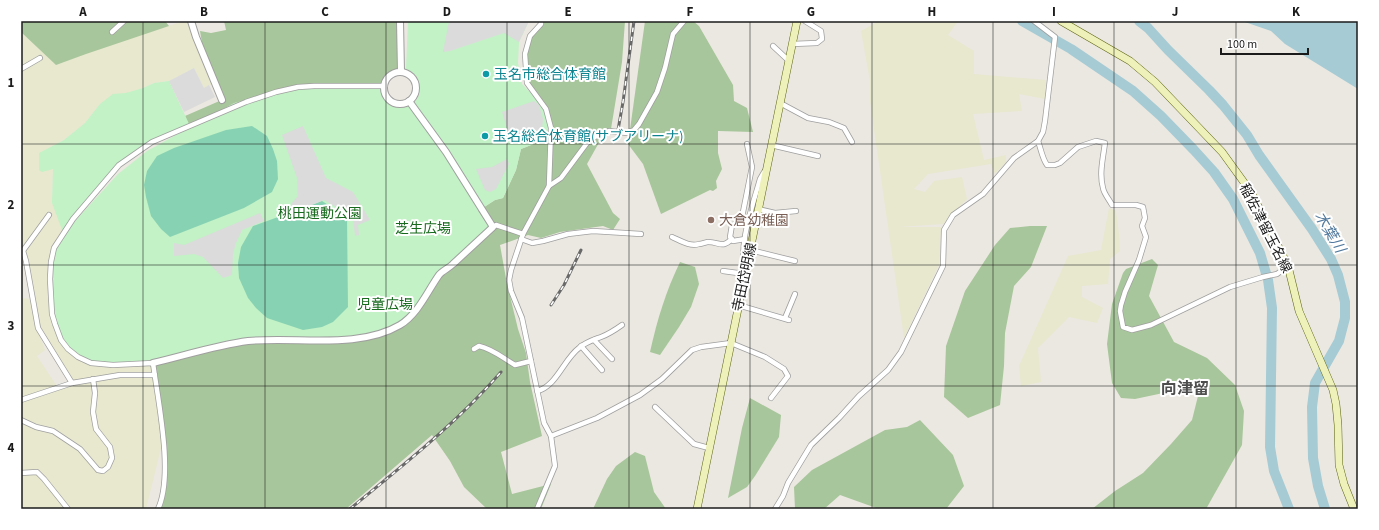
<svg xmlns="http://www.w3.org/2000/svg" width="1379" height="530" viewBox="0 0 1379 530" font-family="'Source Sans 3','Noto Sans JP',sans-serif">
<rect width="100%" height="100%" fill="#ebe8e1"/>
<g fill="#e7e8ce">
<path d="M184,21H191L214,83L204,88L194,68L169,81L154,83L143,88L125,94L100,104L85,123L64,140L39,153V161L53,168L52,203L153,363L163,440L146,509H21V298L31,299L37,329L45,350L37,356L58,388L72,383L38,328L23,257H21V32L56,65L103,47Z"/>
<path d="M879,21H958L948,35L974,51V74L1046,80L1045,99L1019,94L1022,111L973,114L984,160L1006,155V162L995,174L991,164L928,174L914,189L925,192L934,181L962,177L967,199L943,224L898,227H941L939,265L904,338L870,101V81L861,31Z"/>
<path d="M1109,208L1116,211L1119,234L1120,251L1110,259L1108,284L1082,286V297L1103,308L1097,323L1069,317L1038,348L1041,382L1021,386L1019,366L1068,256L1101,250Z"/>
</g>
<g fill="#a8c69b">
<path d="M21,21H165L169,26L86,54L56,65L21,32Z"/>
<path d="M224,21H400L401,69C391,71 386,75 384,84L190,127L185,116L224,99L202,43L200,31L211,33L226,30Z"/>
<path d="M546,21H625L622,62L610,135L601,139L587,164L613,213L620,219L613,230L603,226L560,232L541,238L528,235L500,245L507,284L518,329L526,353L530,382L542,436L501,452L512,494L551,484L541,509H487L464,487L450,461L432,435L346,509H158L165,478L153,363L433,284L488,226L478,211L495,200L503,198L516,170L521,149L546,139L551,128L546,109L527,83L525,54L530,36L541,24Z"/>
<path d="M645,21H693L699,26L733,85L734,101L747,108L753,132L718,131V153L722,169L716,181L717,188L713,191L710,190L661,214L643,164L628,144Z"/>
<path d="M1030,226H1047L1031,267L1014,286L1005,333L1004,366L1000,405L968,418L944,397L946,346L965,291L995,245L1010,228Z"/>
<path d="M1152,259L1158,265L1149,296L1174,342L1207,358L1235,385L1244,411L1242,445L1206,509H1092L1115,491L1143,473L1171,444L1192,420L1200,388L1168,392L1135,399L1121,398L1112,383L1107,344L1112,304L1123,273L1126,269Z"/>
<path d="M680,262L695,267L699,284L691,307L679,327L660,355L650,352C657,320 666,291 680,262Z"/>
<path d="M750,398L781,415L779,437L755,476L747,487L728,498L742,428Z"/>
<path d="M920,420L953,455L964,486L946,509H879L840,495L824,509H795L794,487L812,470L885,430L907,427Z"/>
<path d="M635,452L645,456L654,492L666,509H593L607,479L616,466Z"/>
</g>
<g fill="#c2f2c5">
<path d="M408,21H529L519,42L518,63L522,84L546,109L551,128L546,139L521,149L516,170L503,198L495,200L478,211L488,226L487,227L486,236L448,268L413,314L383,333L336,339L246,341L171,359L119,366L85,361L68,349L55,324L50,279L54,248L76,220L118,174L147,151L234,103L282,90L311,85L381,88C384,120 427,110 419,82C417,75 412,71 406,69Z"/>
<path d="M169,81L190,126L154,142L119,165L81,209L64,235L52,203L53,169L42,172L39,170V153L64,140L85,123L100,104L113,94L126,93L143,88L154,83Z"/>
</g>
<g fill="#88d2b4">
<path d="M252,126L267,136L273,149L277,161L278,179L272,192L244,208L170,237L161,229L151,216L146,197L144,185L147,171L157,156L174,148L226,130Z"/>
<path d="M322,201L347,217L348,307L333,322L322,327L303,330L267,318L256,308L248,298L239,278L238,263L241,247L253,226Z"/>
</g>
<g fill="#dbdbdb">
<path d="M449,21H529L519,42L504,33L450,51L443,52Z"/>
<path d="M194,68L204,88L209,85L215,97L184,112L169,81Z"/>
<path d="M534,101L539,105L543,119L542,131L511,141L502,112Z"/>
<path d="M303,126L326,178L353,192L370,220L358,225L359,235L355,236L353,217L324,200L295,212L291,204L298,196L297,178L282,135Z"/>
<path d="M507,159L509,164L496,189L490,192L485,190L476,169L492,167Z"/>
<path d="M260,213L264,221L242,230L236,243L233,254L232,275L223,278L203,257L194,254L174,256V243L184,245Z"/>
</g>
<path fill="#a6cbd4" d="M1242,21H1358V89L1285,44L1271,31Z"/>
<g fill="none" stroke-linecap="round" stroke-linejoin="round">
<g stroke="#a6cbd4" stroke-width="10">
<path d="M1022,21L1071,49L1133,91L1161,116L1194,150L1214,172L1233,199L1260,253L1268,280L1272,308L1270,447L1274,471L1289,509"/>
<path d="M1139,21L1148,28L1168,50L1209,90L1223,105L1247,135L1259,155L1312,229L1331,259L1338,275L1345,302V318L1339,341L1315,383L1312,407L1313,458L1318,486L1325,509"/>
</g>
<defs>
<g id="minor">
<path d="M112,32L124,21"/>
<path d="M792,44L817,43L822,39L821,31L805,21"/>
<path d="M773,46L788,60"/>
<path d="M21,69L40,58"/>
<path d="M780,103L808,118L829,122L844,128L852,142"/>
<path d="M1038,141C1041,149 1042,158 1047,165H1055L1060,163L1078,147L1096,141L1105,143C1103,158 1099,174 1103,188C1104,194 1109,199 1112,205H1136L1143,207L1145,218L1142,226L1146,237L1139,260L1125,292L1121,305L1120,311L1123,327L1132,330L1151,325L1230,287L1263,277L1277,274L1288,266"/>
<path d="M771,145L818,156"/>
<path d="M549,186L561,178L590,139L609,131L627,133L634,130L639,124L657,92L665,68L673,34L684,21"/>
<path d="M758,209L775,213L796,211"/>
<path d="M741,222L752,167L747,144"/>
<path d="M741,222L732,225L730,237L733,241L745,239"/>
<path d="M493,227L496,225L523,234"/>
<path d="M672,237C681,241 690,247 699,244C702,244 706,242 708,242C720,242 721,249 732,239"/>
<path d="M521,239L532,243L543,241L568,234L593,231L641,234"/>
<path d="M750,250L795,261"/>
<path d="M22,252L49,215"/>
<path d="M723,271L745,274C738,245 752,208 760,179L764,172"/>
<path d="M738,305L789,320"/>
<path d="M785,318L795,294"/>
<path d="M594,340L612,359"/>
<path d="M581,346L602,370"/>
<path d="M474,349L479,346C493,349 503,358 515,365L531,361"/>
<path d="M72,383L120,375H155"/>
<path d="M537,391C556,387 564,359 579,348C586,342 593,340 601,337C609,334 615,330 622,325"/>
<path d="M21,400L72,383L38,328L26,261L23,251"/>
<path d="M655,407L694,444L709,448"/>
<path d="M21,420L36,427L53,431L80,449L98,470L103,471L108,467L112,458L110,447L96,429L93,412L95,393L93,379"/>
<path d="M551,436L597,418L640,395L662,379L692,350L701,347L731,343L765,357L784,369L788,376L771,398"/>
<path d="M21,473L37,472L44,479L68,509"/>
<path d="M158,509C174,475 158,401 153,363L113,365L91,363L78,357L68,349L61,340L55,324L52,314L50,279L51,262L54,248L73,219L119,165L152,142L246,102L276,92L298,87L314,86H385"/>
<path d="M537,509L555,466L551,436L544,423L522,318L511,291L509,280L511,270L523,234L549,186L551,128L546,109L527,83L525,54L530,36L541,24V21"/>
<path d="M775,509L783,496L788,483L811,445L839,418L859,396L888,370L901,352L943,266L944,230L953,215L983,194L1014,158L1038,141L1043,132L1045,121L1055,37L1034,21"/>
</g>
<g id="tertiary">
<path d="M191,21L196,37L222,100"/>
<path d="M400,21L401,72"/>
<circle cx="400" cy="88" r="16"/>
<path d="M153,363C183,356 217,345 248,341C296,336 358,350 400,325C418,314 427,292 439,275C442,271 449,268 453,264C466,252 480,239 493,227L446,152L409,101"/>
</g>
<g id="secondary">
<path d="M1061,21L1130,61L1155,82L1222,152L1251,192L1288,266L1299,311L1333,390L1336,404L1338,425L1339,465L1344,484L1354,509"/>
<path d="M697,509L797,21"/>
</g>
</defs>
<use href="#minor" stroke="#9f9f9f" stroke-width="6"/>
<use href="#tertiary" stroke="#9f9f9f" stroke-width="8"/>
<use href="#secondary" stroke="#5b6311" stroke-width="8"/>
<use href="#minor" stroke="#fff" stroke-width="4.5"/>
<use href="#tertiary" stroke="#fff" stroke-width="6"/>
<use href="#secondary" stroke="#eff1ba" stroke-width="7"/>
<defs>
<g id="rail">
<path d="M618,130L623,102L634,21"/>
<path d="M551,305L564,285L581,250"/>
<path d="M350,509C402,466 457,423 501,372"/>
</g>
</defs>
<use href="#rail" stroke="#696969" stroke-width="3"/>
<use href="#rail" stroke="#fff" stroke-width="1.5" stroke-dasharray="4.5" stroke-linecap="butt"/>
</g>
<path fill="none" stroke="#1b1b1b" stroke-width="1" stroke-opacity="0.55" d="M143,21V509M265,21V509M386,21V509M507,21V509M629,21V509M750,21V509M872,21V509M993,21V509M1114,21V509M1236,21V509M21,144H1358M21,265H1358M21,386H1358"/>
<g fill="#0f9aa8" stroke="#fff" stroke-width="1.5">
<circle cx="486" cy="74" r="4"/>
<circle cx="485" cy="136" r="4"/>
</g>
<circle fill="#8d6e63" stroke="#fff" stroke-width="1.5" cx="711" cy="220" r="4"/>
<g text-anchor="middle" stroke-width="4" stroke-linejoin="round" paint-order="stroke">
<g font-size="14" fill="#0d838f" stroke="#fff" text-anchor="start">
<text x="494" y="79">玉名市総合体育館</text>
<text x="493" y="141">玉名総合体育館(サブアリーナ)</text>
</g>
<g font-size="14" fill="#176a1d" stroke="#fff">
<text x="320" y="218">桃田運動公園</text>
<text x="423" y="233">芝生広場</text>
<text x="385" y="309">児童広場</text>
</g>
<g font-size="14" fill="#785e54" stroke="#fff" text-anchor="start">
<text x="719" y="225">大倉幼稚園</text>
</g>
<g font-size="14" fill="#1b1b1b" stroke="#fff">
<text transform="translate(1266 228) rotate(63)" y="5">稲佐津留玉名線</text>
<text transform="translate(744 277) rotate(-78)" y="5">寺田岱明線</text>
</g>
<g font-size="15" font-style="italic" fill="#537a9e" stroke="#fff">
<text transform="translate(1330 232) rotate(59)" y="5">木葉川</text>
</g>
<g font-size="16" font-weight="bold" fill="#4e4e4e" stroke="#fff">
<text x="1185" y="394">向津留</text>
</g>
</g>
<rect width="1379" height="530" fill="none" stroke="#ffffff" stroke-width="44"/>
<path d="M1221 48v6h87v-6" fill="none" stroke="#1b1b1b" stroke-width="2"/>
<text x="1227" y="48" font-size="12" fill="#1b1b1b" stroke="#ffffff" stroke-width="3" paint-order="stroke">100 m</text>
<rect x="22" y="22" width="1335" height="486" fill="none" stroke="#1b1b1b" stroke-width="1.5"/>
<g font-size="13" text-anchor="middle" font-weight="bold" fill="#1b1b1b">
<text x="83" y="16">A</text>
<text x="204" y="16">B</text>
<text x="325" y="16">C</text>
<text x="447" y="16">D</text>
<text x="568" y="16">E</text>
<text x="690" y="16">F</text>
<text x="811" y="16">G</text>
<text x="932" y="16">H</text>
<text x="1054" y="16">I</text>
<text x="1175" y="16">J</text>
<text x="1296" y="16">K</text>
<text x="11" y="87">1</text>
<text x="11" y="209">2</text>
<text x="11" y="330">3</text>
<text x="11" y="452">4</text>
</g>
</svg>
